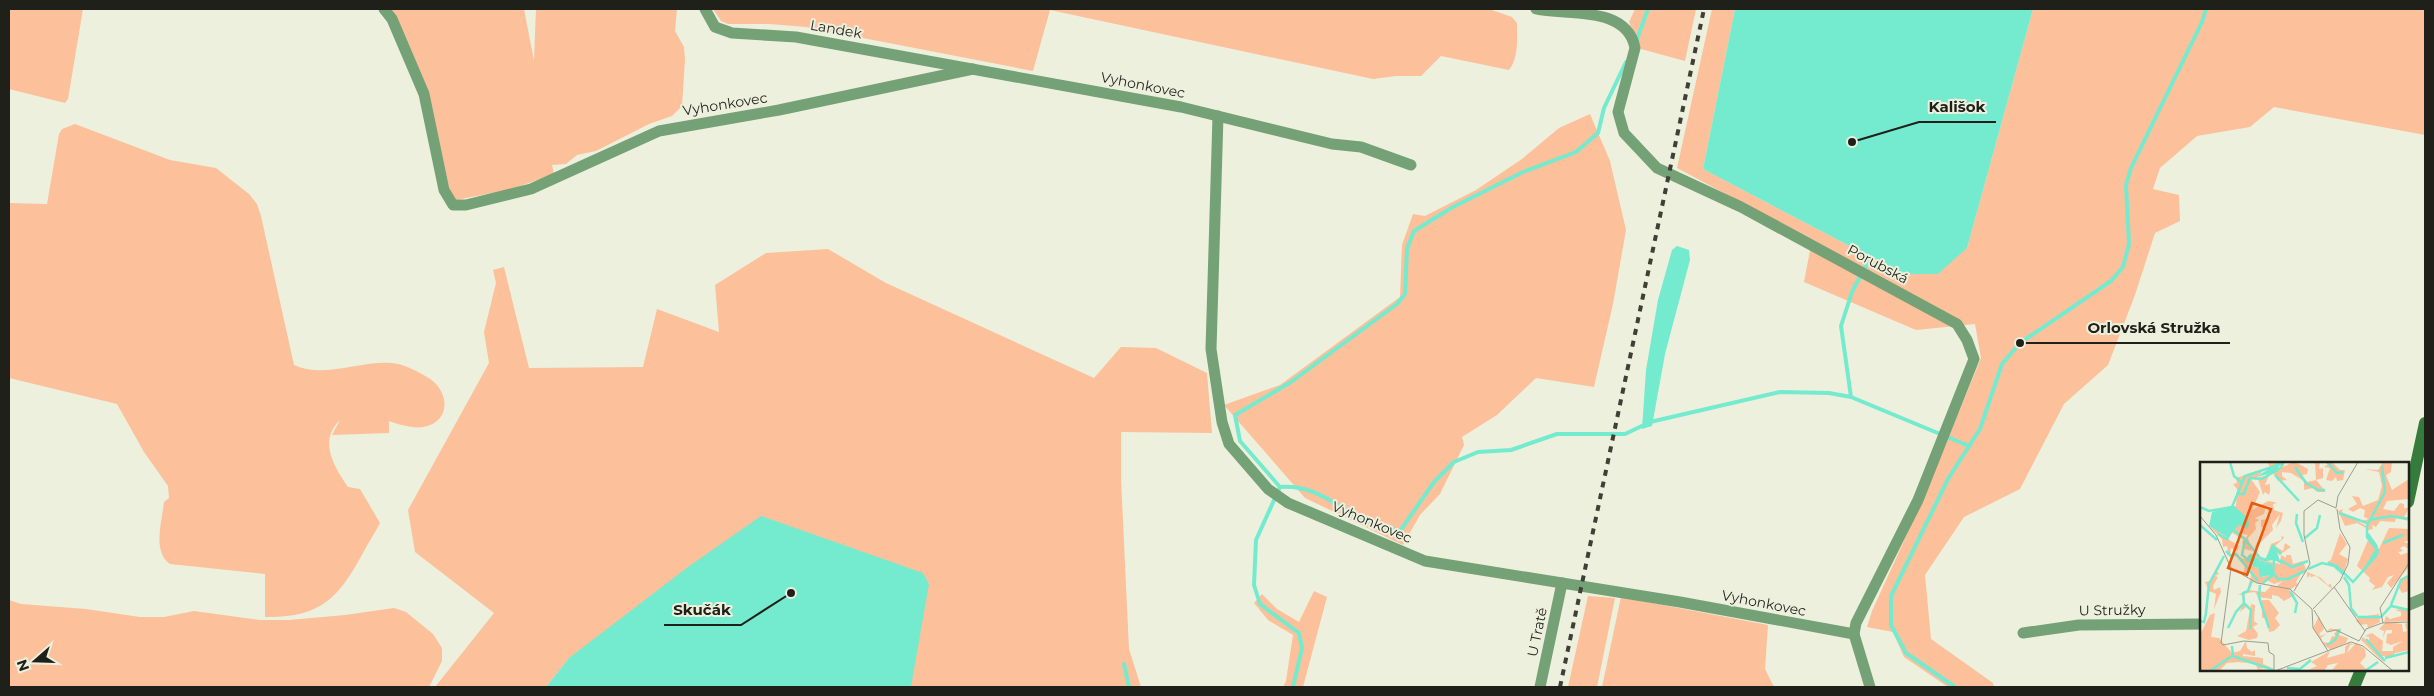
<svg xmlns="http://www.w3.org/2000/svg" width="2434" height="696" viewBox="0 0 2434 696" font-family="Montserrat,sans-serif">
<rect width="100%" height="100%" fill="#edf0dd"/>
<g fill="#fcc09a">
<path d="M9,9H83L68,99L65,103L9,89Z"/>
<path d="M389,9H524L534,61L536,9H677L675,31L684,47L685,59L682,106L672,116L649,124L596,151L577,155L566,164L552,165L554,174L512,189L456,200L451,196L430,102Z"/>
<path d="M713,9H1489L1512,17L1517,23C1517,37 1519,58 1509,70L1441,56L1421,76H1396L1373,79L1050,10L1033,71L806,27L769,24H728L721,21Z"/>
<path d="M1635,9H1696L1685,61L1641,49L1629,22Z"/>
<path d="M1712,9H1735L1703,169L1903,274L1967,248L2033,9H2425V135L2274,107L2250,127L2197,136L2160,168L2153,189L2179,195L2180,221L2155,233L2135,295L2108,365L2064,404L2020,489L1964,517L1925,575L1931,639L1993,683L1994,687H1948L1904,657L1893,632L1867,627L1872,611L1925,495L1981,358L1975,324L1916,330L1804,282L1812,240L1677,168Z"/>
<path d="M1590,114L1610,161L1626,230L1613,304L1594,387L1536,378L1497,415L1462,437L1464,445L1440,494L1420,515L1403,545L1305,498L1224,405L1280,385L1400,297L1402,245L1413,214L1425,216L1476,190L1522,159L1559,128Z"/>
<path d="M75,124L170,160L216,168L249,194L257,204L261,216L294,365C324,379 360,360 392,363C404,364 417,371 427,377C450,390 452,422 423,427C414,429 397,424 389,421V433L332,435L340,420C318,441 334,467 348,487L360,489L380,523C375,533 368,543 363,553C338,599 320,618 265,617V574L170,564C152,552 162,521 164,502L169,498L168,486L144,452L117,404L9,378V203L47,204L59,134L62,129Z"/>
<path d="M828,249L886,283L1094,378L1121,347L1156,348L1207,373L1212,433L1121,432V479L1129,649L1141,687H558L569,658L546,687H435L494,613L415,552L408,510L489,363L484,332L496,283L493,270L504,267L529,368L643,367L657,309L719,332L715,285L766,253Z"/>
<path d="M1314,591L1327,597L1303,687H1283L1286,681L1293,635L1268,620L1254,603L1262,594L1277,609L1299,622Z"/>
<path d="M1588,596L1615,598L1597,687H1568Z"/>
<path d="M1621,597L1768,625L1765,669L1774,687H1602Z"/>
<path d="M9,600L21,604L86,609L140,617H164L194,611L260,620H289L345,615L394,608L406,612L433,634L442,648V661L429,687H9Z"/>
</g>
<g fill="#74eacf">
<path d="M1735,9H2033L1967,248L1938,274H1903L1703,169Z"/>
<path d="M1677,246L1689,250L1690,260L1665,354L1652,426L1642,429L1646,370L1658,300L1672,250Z"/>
<path d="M761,516L923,573L929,584L911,687H546L569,658L688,567Z"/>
</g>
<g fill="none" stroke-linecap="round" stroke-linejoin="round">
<g stroke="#74eacf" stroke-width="4">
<path d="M1636,42L1648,9"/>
<path d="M1851,397L1969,446"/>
<path d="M1650,422L1780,392L1829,393L1851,397L1841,326L1852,292L1872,254"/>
<path d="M1280,487L1240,441L1235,415L1291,382L1397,304L1405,294L1407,249L1414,231L1453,207L1523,172L1576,152L1598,133L1604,108L1626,62"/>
<path d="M1124,664L1129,687"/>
<path d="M1293,687L1302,648L1299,633L1260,604L1254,585L1256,540L1280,487C1315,485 1333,504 1362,519C1373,525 1388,527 1400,531L1434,482L1454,462L1478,452L1511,450L1557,434H1625L1644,425"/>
<path d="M1955,687L1906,653L1891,625V596L1948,479L1980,429L2002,364L2020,343L2111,281L2123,267L2129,244L2126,185L2131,168L2202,22L2206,9"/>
</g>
<g stroke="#75a176" stroke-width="11">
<path d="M384,9L392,19L424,94L444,190L453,205H466L531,189L659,131L779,110L973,69"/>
<path d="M705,9L715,27L732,33L796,37L1181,107L1332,144L1361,147L1411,165"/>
<path d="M1536,9C1567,16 1627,5 1635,48L1618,112L1624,133L1657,168L1741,207L1957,324L1967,340L1974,359L1918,500L1856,623L1854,634L1870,687"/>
<path d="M1218,116L1211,349L1222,422L1229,444L1268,489L1288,503L1425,561L1680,602L1854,634"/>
<path d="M2023,633L2079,625L2202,624"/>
<path d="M1540,687L1562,583"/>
</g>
<path stroke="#75a176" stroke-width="12" d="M2408,605L2425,598"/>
<g stroke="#357b3c" stroke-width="12">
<path d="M2408,502L2425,423"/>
<path d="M2354,687L2361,670"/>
</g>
<path stroke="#3e3f37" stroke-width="4" stroke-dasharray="6 6" stroke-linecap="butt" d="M1560,687L1704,9"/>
</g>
<g text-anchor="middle" stroke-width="4" stroke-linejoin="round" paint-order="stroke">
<g font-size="14" fill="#1f2019" stroke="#edf0dd">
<text transform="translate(836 29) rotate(10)" y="5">Landek</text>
<text transform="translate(1143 85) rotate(11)" y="5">Vyhonkovec</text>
<text transform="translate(725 104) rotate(-9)" y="5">Vyhonkovec</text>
<text transform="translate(1878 264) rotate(28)" y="5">Porubská</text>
<text transform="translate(1372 522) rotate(23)" y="5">Vyhonkovec</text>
<text transform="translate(1764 603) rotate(11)" y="5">Vyhonkovec</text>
<text transform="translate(2112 610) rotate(-1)" y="5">U Stružky</text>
<text transform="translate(1537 632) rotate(-78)" y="5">U Tratě</text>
</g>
</g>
<g transform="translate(2200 462)">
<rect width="209" height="209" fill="#edf0dd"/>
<path d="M67,0H81L83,5L93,0L99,2L108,7L107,12L102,13L107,20L116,18L115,1H112L120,0L119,7L123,6V16L116,18L126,30H117L113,26L104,28V19L91,11L82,10V14L87,18L78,19L73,11L81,7L80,2L70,5ZM124,0H132L140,8H145L143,18L137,19L136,15L132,19L126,18L130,6L124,5L128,2ZM183,0H192L191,10L186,13L192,28L209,17V37L187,39L183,47L194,49L200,41L204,42V46H209L204,55H209V59L196,56L195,60L180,59L176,65L172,63L173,67L168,68L167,75L166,66L157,61L145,64L138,49L143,47L142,50L166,64L167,60L162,59L169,57L164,55L165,48L160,46L153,50L148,47L157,42L152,34L159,35L163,44L178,38L182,24L179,10L165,7L178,8ZM57,9L62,10L56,16L69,13L65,23L70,22V29L69,33L65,30L63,33L58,17H51L60,30L52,48L68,39L74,40L77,41L73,42L74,48L83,51L81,59L76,66L80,52L72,63L73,68L54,87L63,67H67L61,65V58L68,57L72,51L67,48L72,45L66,44L64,52L55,56L59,58L55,61L56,67L48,76L52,89L45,87L42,80L48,73L38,71L42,77L31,70L28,77L39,84L37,89L31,86L30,93L36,92L43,97L54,91L66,98L71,82L81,78L82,73L84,76L75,84L83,89L85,81L91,85L79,93L73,84L67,99L80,102L81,93L86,96V93H91L93,102L103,99L107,110L110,111L121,116L128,123L131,122L132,127L116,114L110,115L111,112L107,116V110H102L96,120L98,123L89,128L95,133L84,139L78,134L72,133V137L58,135L55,130L47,131L44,133L46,145L40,150L44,137L42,133H38L47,129L52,110L43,112L45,104L36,94L27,93L29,91L24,89L28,90L27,84L23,85L22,77L9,64L27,75L32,67L37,72L35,67L28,65L32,46L10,50L36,44L37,27L33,22L37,21L36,16ZM50,92L59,97V102L61,98L65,100V105L66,100L72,102V113L61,115L58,105L56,106L45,98ZM67,118L74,122L83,119L77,124H71L65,130L48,128L52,120L63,122ZM189,66L209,67V78L204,80L209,82V87L204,84L200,86L203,89L198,90L201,93L209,90V105L191,126L187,121L194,113L188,115L182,125L172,128L175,124L169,119L170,116L157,104L168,78L176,84L174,78L179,87ZM140,71L147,82L139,92L148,97L143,113L127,100L131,98ZM22,97V100L19,107L17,109L19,112L15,114L18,115L13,124L14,128L20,125L21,130L14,147L16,132L9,129L5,120L10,119ZM209,113V129L202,131L199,126L200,117ZM62,138H69L79,151L75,156L80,163L74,169L69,170L67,156H62ZM51,142L55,143L54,159L58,162L53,165L58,172L57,176L49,178L37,174L46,169ZM209,146V159L184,160L186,154L190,157L201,154V150L195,148ZM15,151L11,175L19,176L32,191L40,189L46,179L47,186L52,190L55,188V194L73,197L43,192V194L63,196V202L72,206H58L73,209H58L56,202L38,200L27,201L19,209H0V173L10,153ZM179,152L180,160L168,166L167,162L160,163L156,159L159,155ZM119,154L124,167L119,172L121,174L127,171L121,176L123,180L129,181L132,174L136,175L134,172L137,168L126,169L133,165L131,167H141L139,173L148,176L146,181L131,188L125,184L113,166ZM186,160L202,162L203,170L207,169L205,162L209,160V188L195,191L191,196L179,193L184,201L161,178L163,175L169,181V175L165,174L172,171L183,179L182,189H193V185L203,179L191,183L186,181L187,172L192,171V168H186L183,176L184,169L179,167ZM149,181L154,183H150L147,191L156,181L165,187L166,194L160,201L168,209H131L138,201L128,203L124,209H106L117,204L111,200L130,189L127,196L145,191V185Z" fill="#fcc09a" fill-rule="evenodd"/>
<path d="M80,0H85L83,5L80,2L77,10L56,15ZM34,44L48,56L49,63L46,67L39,63L27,75L9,64L12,50ZM75,84L80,99L84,103L74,98L67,99L71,87ZM50,92L59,97V101L61,98L65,100V104L66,100L72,102V113L60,115L58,105L56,106L45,98Z" fill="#74eacf"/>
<path fill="none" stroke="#74eacf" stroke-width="2.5" d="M30,0L34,14L41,20M127,0L137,11L143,10M95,5L106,21L118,28H125M75,13L99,39M36,32H44L50,16L62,17L82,5M0,45L9,49L32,45L45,14L81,2M139,51L167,61M97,52L96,61L103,80M169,58L191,54L208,57M0,63L17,78M31,66L45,77L42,93L46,96M18,72L27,77L31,70M168,72L177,85M105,76L117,66L120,53M45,77L60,96L66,98L73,84L81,92M183,81L203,73M26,89L31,94L36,92L58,119M80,98L92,105L108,99M128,101L137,104L153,120L176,94L178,89L167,75V64L185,30L182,4M108,107L122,101L135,104L143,112M165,107L177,87M73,113L74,97M144,115L149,123L151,146L157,154M63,121L74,112L78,117H88L105,109M60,123L59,135L69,166M90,129L97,141L95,151M45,142L51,148L50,167M191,143L201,118L208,114M157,155H181L191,144L209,148M0,159L4,160L6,151L9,122L24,94M28,166L36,150L44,141L43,131L48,129L52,119M166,177L185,199M127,183L135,178L140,167M32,184L33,194L73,208M185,196L209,190M87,206L100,207L111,198M10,209L32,194M165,209L178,200"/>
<path fill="none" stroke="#9b9d8f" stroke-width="1" d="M136,46L138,34L158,0M0,54L16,73L31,106L57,121L90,127L112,147M31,106L21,181L23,183L44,179L68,181L69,190L74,193V209M134,125L165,169M94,129L110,102L104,73V49L118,38L136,46M112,147L113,166L128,189M113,147L140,119L148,102L150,85L140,67L137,47M114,148L127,170L136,168L159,179M183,161L180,146L209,101M159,179L166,167L182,161L209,160M75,209L151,180L163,184L193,209"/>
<path fill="#e8590c" fill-opacity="0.15" stroke="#e8590c" stroke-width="2.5" d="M52,41L71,47L47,113L28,106Z"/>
<rect width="209" height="209" fill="none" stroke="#1f2019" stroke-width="2.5"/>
</g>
<path fill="none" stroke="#1f2019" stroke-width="2" d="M1852 142L1919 122H1996M2020 343L2077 343H2230M791 593L741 625H664"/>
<g fill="#1f2019" stroke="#edf0dd" stroke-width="2">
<circle cx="1852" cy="142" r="5"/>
<circle cx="2020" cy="343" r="5"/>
<circle cx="791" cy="593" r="5"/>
</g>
<g font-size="15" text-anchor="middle" font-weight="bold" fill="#1f2019" stroke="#edf0dd" stroke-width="4" stroke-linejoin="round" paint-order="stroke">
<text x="1957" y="112">Kališok</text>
<text x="2154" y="333">Orlovská Stružka</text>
<text x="702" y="615">Skučák</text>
</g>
<rect width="2434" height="696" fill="none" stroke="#1f2019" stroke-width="20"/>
<g transform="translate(35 661) rotate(250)" stroke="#edf0dd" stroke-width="4" paint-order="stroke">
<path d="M0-4L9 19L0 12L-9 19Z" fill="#1f2019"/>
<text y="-8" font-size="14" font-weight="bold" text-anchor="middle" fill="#1f2019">N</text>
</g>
</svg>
